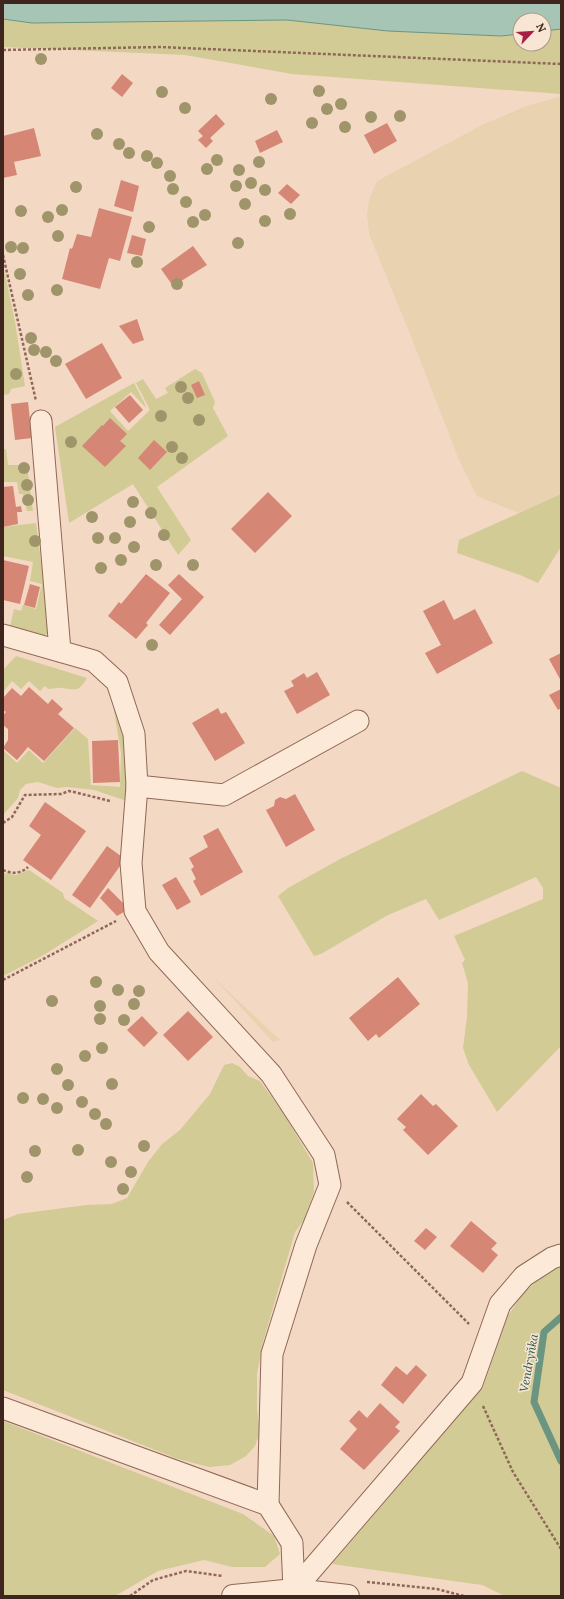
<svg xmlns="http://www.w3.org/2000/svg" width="564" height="1599" viewBox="0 0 564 1599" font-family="Lora,serif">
<rect width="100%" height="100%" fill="#f3d9c3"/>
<g fill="#e9d2b0">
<path d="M561,96V494L518,513L477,496L459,460L408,329L369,234L367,215L369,199L377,181L484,124L524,107Z"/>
<path d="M211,975L280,1040L273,1042Z"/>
</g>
<g fill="#d2cb96">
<path d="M3,19L32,23L287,20L388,31L501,36L520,34V44H544V31L561,29V94L292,74L185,55L3,47Z"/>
<path d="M4,269L15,322L25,386L11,389L9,394L3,395V270Z"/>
<path d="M195,369L202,373L215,402L213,408L228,436L157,487L191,540L178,555L133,484L69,523L55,427L134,383L145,404L146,408L131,392L110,411L128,431L150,410L136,383L143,379L156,399L168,393L165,388Z"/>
<path d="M3,449H6L8,465H27L33,511H27L23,494H19L17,482H3Z"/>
<path d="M561,494V547L538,583L520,575L457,553L459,540Z"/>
<path d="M36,523L50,631L43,637L10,627L14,609L21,611L23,605L36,609L42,584L30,581L33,562L3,556V527Z"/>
<path d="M16,656L87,678C79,692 76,690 62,688C58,687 53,689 48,689L45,686L40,691L29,681L21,689L12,681L3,692V670Z"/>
<path d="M116,708L121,709L132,801L124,800L94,790L67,787L57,788L38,782L26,784L20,790L18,798L3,815V750L17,763L29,750L43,763L75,728L88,739L91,785L120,787L121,753L114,711Z"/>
<path d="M522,771L561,788V1046L497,1112L469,1065L463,1048L467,1017L468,983L462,963L465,960L454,936L543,899V888L536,877L439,920L426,899L388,915L321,954L314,956L278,896L288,888L340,859Z"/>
<path d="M29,870L63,893L64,898L98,921L42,956L3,976V873L16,875Z"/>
<path d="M232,1063L240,1067L248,1076L260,1081L284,1114L313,1163L314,1192L304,1220L295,1232L263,1342L257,1374V1409L260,1432L255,1446L246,1456L230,1465L209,1467L178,1459L3,1390V1220L18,1214L86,1205L112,1204L127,1198L148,1162L162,1144L180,1130L210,1094L224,1065Z"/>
<path d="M561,1264V1596H505L482,1585L332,1564L483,1387L508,1316L521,1296L548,1270Z"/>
<path d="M3,1421L243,1514L274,1536L280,1554L265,1567H232L204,1560L158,1571L115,1596H3Z"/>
</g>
<path fill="#a6c5b4" stroke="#6b9580" d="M3,3H561V29L544,31V20H520V34L501,36L388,31L287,20L32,23L3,19Z"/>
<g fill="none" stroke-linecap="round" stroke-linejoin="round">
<path stroke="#6b9580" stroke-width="7" d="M561,1317L544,1332L534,1402L561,1461"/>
</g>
<g fill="#d58675">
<path d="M122,74L133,83L122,97L111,88Z"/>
<path d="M216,114L225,124L210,138L213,141L206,148L198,140L203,136L198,131Z"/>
<path d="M387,123L397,141L374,154L364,135Z"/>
<path d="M34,128L41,156L14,162L17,175L3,178V136Z"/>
<path d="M277,130L283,142L260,153L255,141Z"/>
<path d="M121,180L139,186L133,212L114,206Z"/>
<path d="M287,184L300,195L291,204L278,193Z"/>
<path d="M99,208L132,217L120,261L109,258L100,289L62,279L70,248L72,249L77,234L91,237Z"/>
<path d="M132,235L146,239L142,256L127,253Z"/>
<path d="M193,246L207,265L173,286L161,269Z"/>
<path d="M137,319L144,340L133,344L119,326Z"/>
<path d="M102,343L122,378L86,399L65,364Z"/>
<path d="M199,381L205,395L197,398L191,385Z"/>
<path d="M130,395L143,410L129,423L115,407Z"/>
<path d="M28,402L32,438L15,440L11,404Z"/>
<path d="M110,418L127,434L120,441L126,446L105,467L82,446L102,425L103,426Z"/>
<path d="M154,440L167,452L150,470L138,458Z"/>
<path d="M13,486L16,507L21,506L22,512H17L18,524L3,527V487Z"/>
<path d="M268,492L292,516L255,553L231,529Z"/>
<path d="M3,560L29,566L20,604L3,600Z"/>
<path d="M146,574L170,593L146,623L148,625L136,639L108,616L119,602L121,604Z"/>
<path d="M179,574L204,597L170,635L159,625L182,599L168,585Z"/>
<path d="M30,584L40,587L35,608L24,605Z"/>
<path d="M444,600L454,620L475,609L493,643L437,674L425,653L441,645L423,611Z"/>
<path d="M561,653V681L549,659Z"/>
<path d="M317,672L330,695L297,714L284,691L294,686L291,681L304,673L307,678Z"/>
<path d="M29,687L48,704L52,699L63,709L58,714L74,728L44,761L28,747L17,760L3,748L8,740V729L3,725V715L6,712L3,710V698L12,688L21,696Z"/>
<path d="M561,689V708L558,710L549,695Z"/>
<path d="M218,708L221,714L226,712L245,743L215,761L192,723Z"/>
<path d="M118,740L120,782L93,783L92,741Z"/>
<path d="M295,794L315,830L286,847L266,810L274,806L275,800L280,797L286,799Z"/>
<path d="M45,802L86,831L51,880L23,860L41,835L29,826Z"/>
<path d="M218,828L243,872L201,896L193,881L196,879L191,869L194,867L189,858L208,847L203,836Z"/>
<path d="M107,846L125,859L90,908L72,895Z"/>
<path d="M176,877L191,902L177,910L162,885Z"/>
<path d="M108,888L129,909L117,916L100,898Z"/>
<path d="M398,977L420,1004L379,1038L376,1034L368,1041L349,1018Z"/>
<path d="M188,1011L213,1037L188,1061L163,1035Z"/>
<path d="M142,1016L158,1033L144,1047L127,1030Z"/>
<path d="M421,1094L433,1106L436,1104L458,1126L428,1155L403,1130L406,1127L397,1119Z"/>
<path d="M471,1221L497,1243L491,1249L498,1255L483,1273L450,1246Z"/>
<path d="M426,1228L437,1237L425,1250L414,1241Z"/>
<path d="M416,1365L427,1375L403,1404L381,1385L396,1366L407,1375Z"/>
<path d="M380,1403L400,1422L395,1427L400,1431L364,1470L340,1449L357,1429L349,1421L359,1410L367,1418Z"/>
</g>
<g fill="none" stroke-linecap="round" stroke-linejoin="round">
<defs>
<g id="minor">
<path d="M41,421L60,651"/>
<path d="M3,635L94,661L117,682L134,734L137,786L131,863L135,911L159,952L271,1074L324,1155L330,1185L306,1245L272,1354L268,1505"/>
<path d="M137,786L224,795L358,721"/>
<path d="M3,1408L268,1505L292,1543L294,1590"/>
<path d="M292,1596L294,1590L472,1383L500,1304L524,1276L552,1258L561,1255"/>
</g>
<path id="tertiary" d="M233,1596L294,1590L348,1596"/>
</defs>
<use href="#minor" stroke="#906857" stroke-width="23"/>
<use href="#tertiary" stroke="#906857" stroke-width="24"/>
<g stroke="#906857" stroke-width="2.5" stroke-dasharray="3 2" stroke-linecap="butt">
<path d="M3,50L160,47L561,64"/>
<path d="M3,255L36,401"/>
<path d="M3,823L12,817L25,795L61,794L69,791L74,792L110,801"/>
<path d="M3,870C11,874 21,874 28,867"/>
<path d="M3,980L116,921"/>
<path d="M347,1202L469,1324"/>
<path d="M483,1406L513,1472L561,1549"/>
<path d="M367,1582L437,1589L464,1596"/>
<path d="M130,1596L153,1580L186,1571L223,1576"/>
</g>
<use href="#minor" stroke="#fce9d8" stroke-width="21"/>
<use href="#tertiary" stroke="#fce9d8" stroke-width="22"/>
</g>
<g fill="#a0956a">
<circle cx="41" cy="59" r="6"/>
<circle cx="319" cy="91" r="6"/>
<circle cx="162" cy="92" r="6"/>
<circle cx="271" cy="99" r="6"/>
<circle cx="341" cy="104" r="6"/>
<circle cx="185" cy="108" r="6"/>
<circle cx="327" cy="109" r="6"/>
<circle cx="400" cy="116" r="6"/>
<circle cx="371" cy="117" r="6"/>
<circle cx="312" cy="123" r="6"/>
<circle cx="345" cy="127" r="6"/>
<circle cx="97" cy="134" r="6"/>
<circle cx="119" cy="144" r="6"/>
<circle cx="129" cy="153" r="6"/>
<circle cx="147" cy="156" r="6"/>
<circle cx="217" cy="160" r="6"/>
<circle cx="259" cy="162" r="6"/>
<circle cx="157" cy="163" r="6"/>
<circle cx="207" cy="169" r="6"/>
<circle cx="239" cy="170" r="6"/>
<circle cx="170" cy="176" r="6"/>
<circle cx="251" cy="183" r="6"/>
<circle cx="236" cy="186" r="6"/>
<circle cx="76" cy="187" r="6"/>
<circle cx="173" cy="189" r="6"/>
<circle cx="265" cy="190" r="6"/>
<circle cx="186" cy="202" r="6"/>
<circle cx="245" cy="204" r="6"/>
<circle cx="62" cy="210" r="6"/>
<circle cx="21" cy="211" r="6"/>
<circle cx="290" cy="214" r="6"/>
<circle cx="205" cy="215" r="6"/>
<circle cx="48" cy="217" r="6"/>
<circle cx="265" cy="221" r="6"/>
<circle cx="193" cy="222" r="6"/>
<circle cx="149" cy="227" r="6"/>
<circle cx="58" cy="236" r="6"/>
<circle cx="238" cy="243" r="6"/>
<circle cx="11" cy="247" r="6"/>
<circle cx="23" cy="248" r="6"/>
<circle cx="137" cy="262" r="6"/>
<circle cx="20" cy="274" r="6"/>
<circle cx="177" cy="284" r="6"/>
<circle cx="57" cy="290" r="6"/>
<circle cx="28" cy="295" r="6"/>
<circle cx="31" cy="338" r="6"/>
<circle cx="34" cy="350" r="6"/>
<circle cx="46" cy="352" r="6"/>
<circle cx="56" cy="361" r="6"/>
<circle cx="16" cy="374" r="6"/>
<circle cx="181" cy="387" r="6"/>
<circle cx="188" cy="398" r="6"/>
<circle cx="161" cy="416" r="6"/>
<circle cx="199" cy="420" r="6"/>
<circle cx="71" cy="442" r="6"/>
<circle cx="172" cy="447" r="6"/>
<circle cx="182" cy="458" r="6"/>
<circle cx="24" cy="468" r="6"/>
<circle cx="27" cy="485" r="6"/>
<circle cx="28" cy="500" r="6"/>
<circle cx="133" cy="502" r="6"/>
<circle cx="151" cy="513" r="6"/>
<circle cx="92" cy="517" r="6"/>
<circle cx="130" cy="522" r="6"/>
<circle cx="164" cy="535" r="6"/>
<circle cx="98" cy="538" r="6"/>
<circle cx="115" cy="538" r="6"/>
<circle cx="35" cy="541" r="6"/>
<circle cx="134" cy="547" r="6"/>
<circle cx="121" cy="560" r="6"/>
<circle cx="156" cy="565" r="6"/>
<circle cx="193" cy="565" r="6"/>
<circle cx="101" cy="568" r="6"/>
<circle cx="152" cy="645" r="6"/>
<circle cx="96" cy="982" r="6"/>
<circle cx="118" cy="990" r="6"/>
<circle cx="139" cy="991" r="6"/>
<circle cx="52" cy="1001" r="6"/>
<circle cx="134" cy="1004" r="6"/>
<circle cx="100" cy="1006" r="6"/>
<circle cx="100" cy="1019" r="6"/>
<circle cx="124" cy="1020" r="6"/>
<circle cx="102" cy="1048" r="6"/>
<circle cx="85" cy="1056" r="6"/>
<circle cx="57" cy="1069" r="6"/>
<circle cx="112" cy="1084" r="6"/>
<circle cx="68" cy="1085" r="6"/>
<circle cx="23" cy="1098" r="6"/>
<circle cx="43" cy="1099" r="6"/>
<circle cx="82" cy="1102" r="6"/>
<circle cx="57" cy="1108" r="6"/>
<circle cx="95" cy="1114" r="6"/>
<circle cx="106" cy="1124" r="6"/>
<circle cx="144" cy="1146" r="6"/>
<circle cx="78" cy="1150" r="6"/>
<circle cx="35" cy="1151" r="6"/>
<circle cx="111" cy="1162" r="6"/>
<circle cx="131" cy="1172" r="6"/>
<circle cx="27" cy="1177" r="6"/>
<circle cx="123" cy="1189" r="6"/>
</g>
<g text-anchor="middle" stroke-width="3" stroke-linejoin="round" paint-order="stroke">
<g font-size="12" font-style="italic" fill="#2b5f4f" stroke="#f9e5d4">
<text transform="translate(529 1363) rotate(-80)" y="4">Vendryňka</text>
</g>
</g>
<rect width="564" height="1599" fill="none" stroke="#3e251d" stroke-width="8"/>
<g transform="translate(532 32) rotate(65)"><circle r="19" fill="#f9e5d4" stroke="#ae988b"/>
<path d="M0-3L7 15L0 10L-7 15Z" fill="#a52142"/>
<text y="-6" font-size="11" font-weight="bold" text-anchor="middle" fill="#3e251d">N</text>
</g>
</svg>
